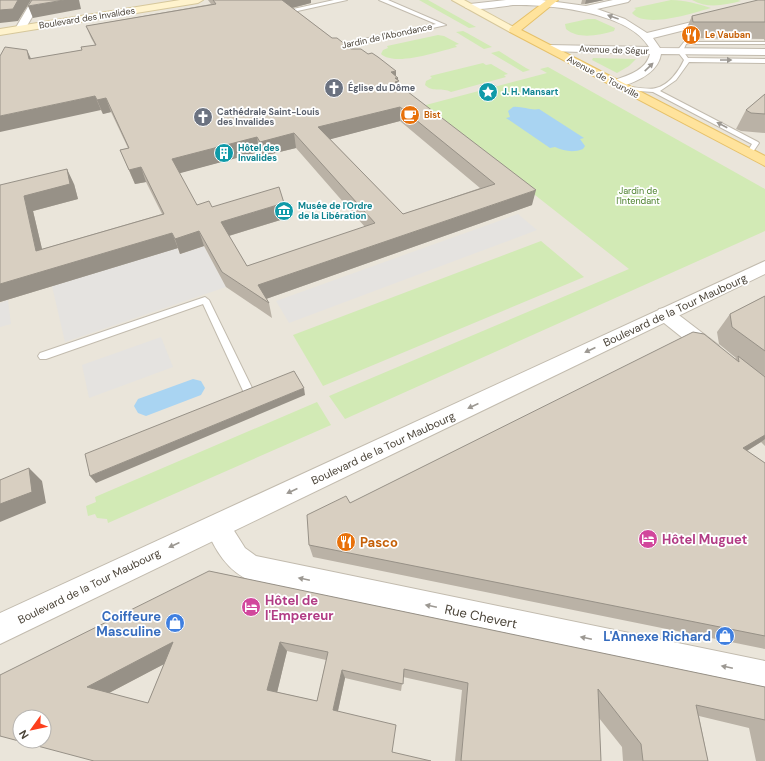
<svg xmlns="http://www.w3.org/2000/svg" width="765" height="761" viewBox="0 0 765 761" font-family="'DM Sans',sans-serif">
<rect width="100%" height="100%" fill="#f6f3ec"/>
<path fill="#eae5da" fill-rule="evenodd" d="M0,0H765V761H0ZM20,717H44V741H20Z"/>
<g fill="#d2eab5">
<path d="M419,0H428L476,27L469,28Z"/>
<path d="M671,0C685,0 698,4 711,8C693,13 646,29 632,13L636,9L634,8Z"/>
<path d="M692,0H738L741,1C724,5 708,9 692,0Z"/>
<path d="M588,19H595L615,28L614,31C599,35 579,40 566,29L565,24Z"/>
<path d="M463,31L467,33L492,47L484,49L456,32Z"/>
<path d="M438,35L444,36L459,44L455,45L457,47C440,51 395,67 381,54L383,50L388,48L387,46Z"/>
<path d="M499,51L526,68L530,70L523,72L491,53Z"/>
<path d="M593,58L636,59L629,66L617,73L592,60Z"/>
<path d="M483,63L486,65L491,64L508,74L504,75L506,77L451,92C443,87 433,93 425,85L426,81L432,78L430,76Z"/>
<path d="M548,67L765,189V231L345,419L329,396L629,269L422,106L547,73L540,69Z"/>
<path d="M541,241L584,277L323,386L293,335Z"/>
<path d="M317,402L331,425L108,523L107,519L97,518L95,514L88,516L86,506L96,502L95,497Z"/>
</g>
<g fill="#e5e3e0">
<path d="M518,214L537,230L289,323L276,301Z"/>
<path d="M204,246L226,287L65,342L52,286L177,248L180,254Z"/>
<path d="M8,300L11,324L0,327V303Z"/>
<path d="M161,337L173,367L89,398L82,365Z"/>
</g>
<path fill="#a9d4f2" d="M513,107C522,106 531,111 539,109L584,138L580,139L585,146L583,149C573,153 564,151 555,147L550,148L506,118L510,117L508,111Z"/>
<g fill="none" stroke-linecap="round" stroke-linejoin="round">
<path fill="#a9d4f2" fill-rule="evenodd" d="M193,379L201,381L205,388L201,395L146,416L138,413L134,406L138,399Z"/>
<defs>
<g id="service">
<path d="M684,42H765V44H686L683,51L688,58L765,59V63L689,62L676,80L660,91L758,142L759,143L751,155L746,154L752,144L653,92L625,90L622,88L625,86C631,87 652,90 656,88C669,85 679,71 684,60L677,51Z"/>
<path d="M205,297L209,300L254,392L253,395H245L203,304L46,359H40L38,356L40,353Z"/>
</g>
<g id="pedestrian">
<path d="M334,0H347L293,12L301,19L298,21L284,11Z"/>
<path d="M379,0H388L446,25L334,50L324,43L328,41L335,45L436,24Z"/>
</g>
<g id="minor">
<path d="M665,308L671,309L718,345L721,350L718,355L711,357L704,355L659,319L656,314L659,309Z"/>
<path d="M217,514L226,518L245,548L256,556L765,661V689L251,581C227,571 215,550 205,526L208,518Z"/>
</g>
<g id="tertiary">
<path d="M32,0H42L24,31H16L15,29Z"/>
<path d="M506,0H542L586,6L613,0H630L628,2L597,9L625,19L647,33L765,4V10L653,38L660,48L765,49V55L661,54C658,74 634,83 616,88L610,84L612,81C626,76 646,71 650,54L548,51L543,48L548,45L649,47C629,12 549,4 513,5C504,6 470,12 465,7L470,4Z"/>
<path d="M765,261V274L0,644V613Z"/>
</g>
<g id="secondary">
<path d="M180,0H203L198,3L0,35V29Z"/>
<path d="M452,0H464L519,30L518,32H510Z"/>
</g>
<path id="primary" d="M547,0H558L521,30L765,156V166L510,32L509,30L510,28Z"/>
</defs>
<use href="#service" stroke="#c2bbae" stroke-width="2"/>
<use href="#pedestrian" stroke="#c2bbae" stroke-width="2"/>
<use href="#minor" stroke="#c2bbae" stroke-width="2"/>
<use href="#tertiary" stroke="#c2bbae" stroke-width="2"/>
<use href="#secondary" stroke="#d6c79b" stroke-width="2"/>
<use href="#primary" stroke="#e6c16a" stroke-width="2"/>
<use href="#service" fill="#fff" fill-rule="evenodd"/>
<use href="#pedestrian" fill="#fff" fill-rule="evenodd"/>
<use href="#minor" fill="#fff" fill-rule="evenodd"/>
<use href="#tertiary" fill="#fff" fill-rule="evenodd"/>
<use href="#secondary" fill="#fff3cd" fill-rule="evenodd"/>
<use href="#primary" fill="#ffe39c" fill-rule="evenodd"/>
</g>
<g fill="#bab2a6" fill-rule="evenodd">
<path d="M208,0H311V3L292,8L332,38L351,49L398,78L399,85L532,205L266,299L269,303L272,318L226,287L204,246L180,254L178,248L0,302V185L74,184L78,199L33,211L42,249L162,214L146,182L135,184L120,150L128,148L111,112L103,114L101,110L31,59L82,50L95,45L91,38L86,26L211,4ZM400,121L480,188L403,214L330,139ZM296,148L365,227L247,266L229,236L287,218L197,205L179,173L259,152L263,156Z"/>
<path d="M582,0H604L585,4H581Z"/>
<path d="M765,0V42L764,39L686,38L685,32L692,16Z"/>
<path d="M765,94V133L741,131L736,129L746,110Z"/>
<path d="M765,296V446L761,442L747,451L765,463V649L313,557L309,545L350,503L735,359L736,358L719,344L717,332L730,314Z"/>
<path d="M209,571L765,687V761H756L749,728L699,716L708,761H623L622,747L599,718L601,761H455L462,690L403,677L401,691L345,678L338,711L0,736ZM287,651L326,660L317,701L277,692ZM164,664L148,703L109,693Z"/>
</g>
<g fill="#979187">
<path d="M18,0H31L18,21L0,23V10Z"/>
<path d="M64,0H79L81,9L33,18L28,6Z"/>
<path d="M282,0H311V3L284,10Z"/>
<path d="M586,0H604L585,4Z"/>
<path d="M27,50L33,63L29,59Z"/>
<path d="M396,71V78H398V95L391,72Z"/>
<path d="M95,96L101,110L0,132V116Z"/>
<path d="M106,98L111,112L103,114L97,100Z"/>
<path d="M400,107V121L320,142L318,127Z"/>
<path d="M294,133L296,148L263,156L260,142Z"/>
<path d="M257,137L259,152L177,174L172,159Z"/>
<path d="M141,167L146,182L135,184L129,170Z"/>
<path d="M67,169L74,184L78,199L33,211L46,266L36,251L24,196Z"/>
<path d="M536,190L532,205L263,300L258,285Z"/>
<path d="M284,203L287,218L225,237L221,222Z"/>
<path d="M199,231L204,246L180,254L175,239Z"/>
<path d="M172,233L178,248L0,302V284Z"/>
<path d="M304,388L305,395L96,483L90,476Z"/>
<path d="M765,435V439L761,442L727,463L743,448Z"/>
<path d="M29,468L42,481L46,503L0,522V504Z"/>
<path d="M173,642L187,652L107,694L87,687Z"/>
<path d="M280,642L287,651L276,697L267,690Z"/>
<path d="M342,670L345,678L337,715L333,710Z"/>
</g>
<g fill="#d8cfc1" stroke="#979187" fill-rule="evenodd">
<path d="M0,0H18L13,9L0,10Z"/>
<path d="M32,0H64L28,6Z"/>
<path d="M213,0H282L332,38H337L351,49H361L368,54L372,53L378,57L396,71L391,72L398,78H395L399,81L395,82L536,190L258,285L269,303L222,272L199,231L175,239L172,233L0,284V185L67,169L70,184L24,196L36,251L164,214L141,167L129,170L120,150L129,148L106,98L97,100L95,96L0,116V56L5,47L27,50L29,59L82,50L81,47L96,45L86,26L216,4ZM400,107L495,184L403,214L318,127ZM294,133L375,223L247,266L221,222L284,203L279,187L212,207L209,201L197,205L172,159L257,137L260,142Z"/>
<path d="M758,0H765V22H693L692,16Z"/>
<path d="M765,94V114L751,113L746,110Z"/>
<path d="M765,296V351L732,327L730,314Z"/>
<path d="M693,332L704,334L739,362L738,356L765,377V435L743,448L765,463V636L309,545L307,515L346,496L350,503Z"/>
<path d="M294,371L304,388L90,476L85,454Z"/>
<path d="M29,468L32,492L0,504V480Z"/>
<path d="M209,571L765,687V720L696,705L708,761H643L641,744L598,689L601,761H461L468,683L404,669L403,684L342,670L333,710L396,725L392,752L431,761H94L0,736V675ZM173,642L148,703L87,687ZM280,642L328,652L317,701L267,690ZM20,717H44V741H20Z"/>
</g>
<defs><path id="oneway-solid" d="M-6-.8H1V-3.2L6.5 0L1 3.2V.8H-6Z"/></defs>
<g fill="#9c9892">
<use href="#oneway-solid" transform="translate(613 17) rotate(-160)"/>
<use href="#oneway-solid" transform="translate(726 60)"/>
<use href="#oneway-solid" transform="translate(649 67) rotate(-44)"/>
<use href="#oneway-solid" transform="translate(722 125) rotate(-152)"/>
<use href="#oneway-solid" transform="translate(590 350) rotate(155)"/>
<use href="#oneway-solid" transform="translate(473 406) rotate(155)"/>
<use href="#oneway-solid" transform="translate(292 491) rotate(155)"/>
<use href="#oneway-solid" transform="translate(174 545) rotate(155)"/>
<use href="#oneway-solid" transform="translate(304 579) rotate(-168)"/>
<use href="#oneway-solid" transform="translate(431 606) rotate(-168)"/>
<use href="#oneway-solid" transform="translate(586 638) rotate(-168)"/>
<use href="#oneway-solid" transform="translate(727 667) rotate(-168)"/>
</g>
<defs>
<symbol id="restaurant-disc" viewBox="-11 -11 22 22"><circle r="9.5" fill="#e8710a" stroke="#fff"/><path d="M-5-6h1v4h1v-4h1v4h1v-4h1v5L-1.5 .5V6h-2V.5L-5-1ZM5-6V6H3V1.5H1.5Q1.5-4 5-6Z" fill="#fff"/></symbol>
<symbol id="church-disc" viewBox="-11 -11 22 22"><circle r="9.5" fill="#6b7280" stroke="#fff"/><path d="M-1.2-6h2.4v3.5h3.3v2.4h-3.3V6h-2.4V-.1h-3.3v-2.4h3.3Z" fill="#fff"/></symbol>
<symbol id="sight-disc" viewBox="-11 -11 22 22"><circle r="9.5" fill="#0f9aa8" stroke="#fff"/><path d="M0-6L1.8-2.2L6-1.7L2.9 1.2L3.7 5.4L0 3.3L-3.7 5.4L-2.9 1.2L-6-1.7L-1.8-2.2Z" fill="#fff"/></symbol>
<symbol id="cafe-disc" viewBox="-11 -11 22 22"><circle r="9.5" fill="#e8710a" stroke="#fff"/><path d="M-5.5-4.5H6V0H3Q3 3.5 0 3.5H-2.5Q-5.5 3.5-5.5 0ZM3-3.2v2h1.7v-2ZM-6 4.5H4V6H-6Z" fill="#fff"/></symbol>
<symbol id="building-disc" viewBox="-11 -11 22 22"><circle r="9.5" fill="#0f9aa8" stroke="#fff"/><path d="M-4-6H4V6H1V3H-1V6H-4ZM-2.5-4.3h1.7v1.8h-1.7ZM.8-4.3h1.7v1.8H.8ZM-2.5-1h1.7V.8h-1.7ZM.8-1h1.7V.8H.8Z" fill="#fff"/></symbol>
<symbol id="museum-disc" viewBox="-11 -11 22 22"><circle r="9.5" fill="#0f9aa8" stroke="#fff"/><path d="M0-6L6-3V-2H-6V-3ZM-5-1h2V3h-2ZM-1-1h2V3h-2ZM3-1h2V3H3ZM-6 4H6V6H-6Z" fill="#fff"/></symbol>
<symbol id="hotel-disc" viewBox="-11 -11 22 22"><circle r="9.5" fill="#d1479c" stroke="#fff"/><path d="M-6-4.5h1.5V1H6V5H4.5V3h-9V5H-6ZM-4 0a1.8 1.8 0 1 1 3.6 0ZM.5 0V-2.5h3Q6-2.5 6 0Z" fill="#fff"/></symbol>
<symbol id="shop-disc" viewBox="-11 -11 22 22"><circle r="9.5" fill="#3f7fe0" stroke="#fff"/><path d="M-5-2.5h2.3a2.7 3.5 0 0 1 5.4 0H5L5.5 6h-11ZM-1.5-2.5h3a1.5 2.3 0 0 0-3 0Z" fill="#fff"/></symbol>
</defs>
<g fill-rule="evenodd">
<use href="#restaurant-disc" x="680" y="24" width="22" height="22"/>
<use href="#church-disc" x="323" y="77" width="22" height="22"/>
<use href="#sight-disc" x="477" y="81" width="22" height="22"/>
<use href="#cafe-disc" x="399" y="104" width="22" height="22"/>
<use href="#church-disc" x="192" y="106" width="22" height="22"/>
<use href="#building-disc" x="213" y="142" width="22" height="22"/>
<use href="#museum-disc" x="273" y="200" width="22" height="22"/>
<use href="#hotel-disc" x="637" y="528" width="22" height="22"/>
<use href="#restaurant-disc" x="335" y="531" width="22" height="22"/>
<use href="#hotel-disc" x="240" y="596" width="22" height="22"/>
<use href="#shop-disc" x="164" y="612" width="22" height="22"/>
<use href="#shop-disc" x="714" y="625" width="22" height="22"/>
</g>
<g text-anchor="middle" stroke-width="3.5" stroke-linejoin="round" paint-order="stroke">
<g font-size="9" fill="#4b4439" stroke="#fff">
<text transform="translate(87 18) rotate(-9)" y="3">Boulevard des Invalides</text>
<text transform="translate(387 36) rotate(-12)" y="3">Jardin de l'Abondance</text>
<text transform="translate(614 50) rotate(2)" y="3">Avenue de Ségur</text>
<text transform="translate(603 77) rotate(28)" y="3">Avenue de Tourville</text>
</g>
<g font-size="9" font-weight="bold" fill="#c56008" stroke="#fff" text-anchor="start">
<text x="705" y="38">Le Vauban</text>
<text x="424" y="118">Bist</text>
</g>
<g font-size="9" font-weight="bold" fill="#5b616d" stroke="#fff" text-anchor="start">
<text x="348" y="91">Église du Dôme</text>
<text x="217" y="115">Cathédrale Saint-Louis<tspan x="217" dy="10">des Invalides</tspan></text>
</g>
<g font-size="9" font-weight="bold" fill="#0d838f" stroke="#fff" text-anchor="start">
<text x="502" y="95">J. H. Mansart</text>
<text x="238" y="151">Hôtel des<tspan x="238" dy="10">Invalides</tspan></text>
<text x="298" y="209">Musée de l'Ordre<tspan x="298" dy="10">de la Libération</tspan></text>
</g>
<g font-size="9" fill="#4a7f2a" stroke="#fff">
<text x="638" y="194">Jardin de<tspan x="638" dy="10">l'Intendant</tspan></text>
</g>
<g font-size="11" fill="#4b4439" stroke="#fff">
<text transform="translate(675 310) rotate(-25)" y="4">Boulevard de la Tour Maubourg</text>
<text transform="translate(383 448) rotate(-25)" y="4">Boulevard de la Tour Maubourg</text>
<text transform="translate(89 586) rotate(-26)" y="4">Boulevard de la Tour Maubourg</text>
</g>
<g font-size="13" font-weight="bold" fill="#b23c85" stroke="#fff" text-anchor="start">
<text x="662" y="544">Hôtel Muguet</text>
<text x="265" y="605">Hôtel de<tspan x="265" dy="15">l'Empereur</tspan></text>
</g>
<g font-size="13" font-weight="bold" fill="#c56008" stroke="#fff" text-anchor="start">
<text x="360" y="547">Pasco</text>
</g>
<g font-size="13" font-weight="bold" fill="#366cbe" stroke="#fff" text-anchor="end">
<text x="161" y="621">Coiffeure<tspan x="161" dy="15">Masculine</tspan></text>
<text x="711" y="641">L'Annexe Richard</text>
</g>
<g font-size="13" fill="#4b4439" stroke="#fff">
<text transform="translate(481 616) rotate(12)" y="5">Rue Chevert</text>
</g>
</g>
<g transform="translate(32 729) rotate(237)"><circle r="19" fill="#ffffff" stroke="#b7b4b0"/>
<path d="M0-3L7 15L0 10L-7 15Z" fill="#fc3f1d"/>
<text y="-6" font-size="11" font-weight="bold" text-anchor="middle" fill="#4b4439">N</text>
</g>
</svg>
